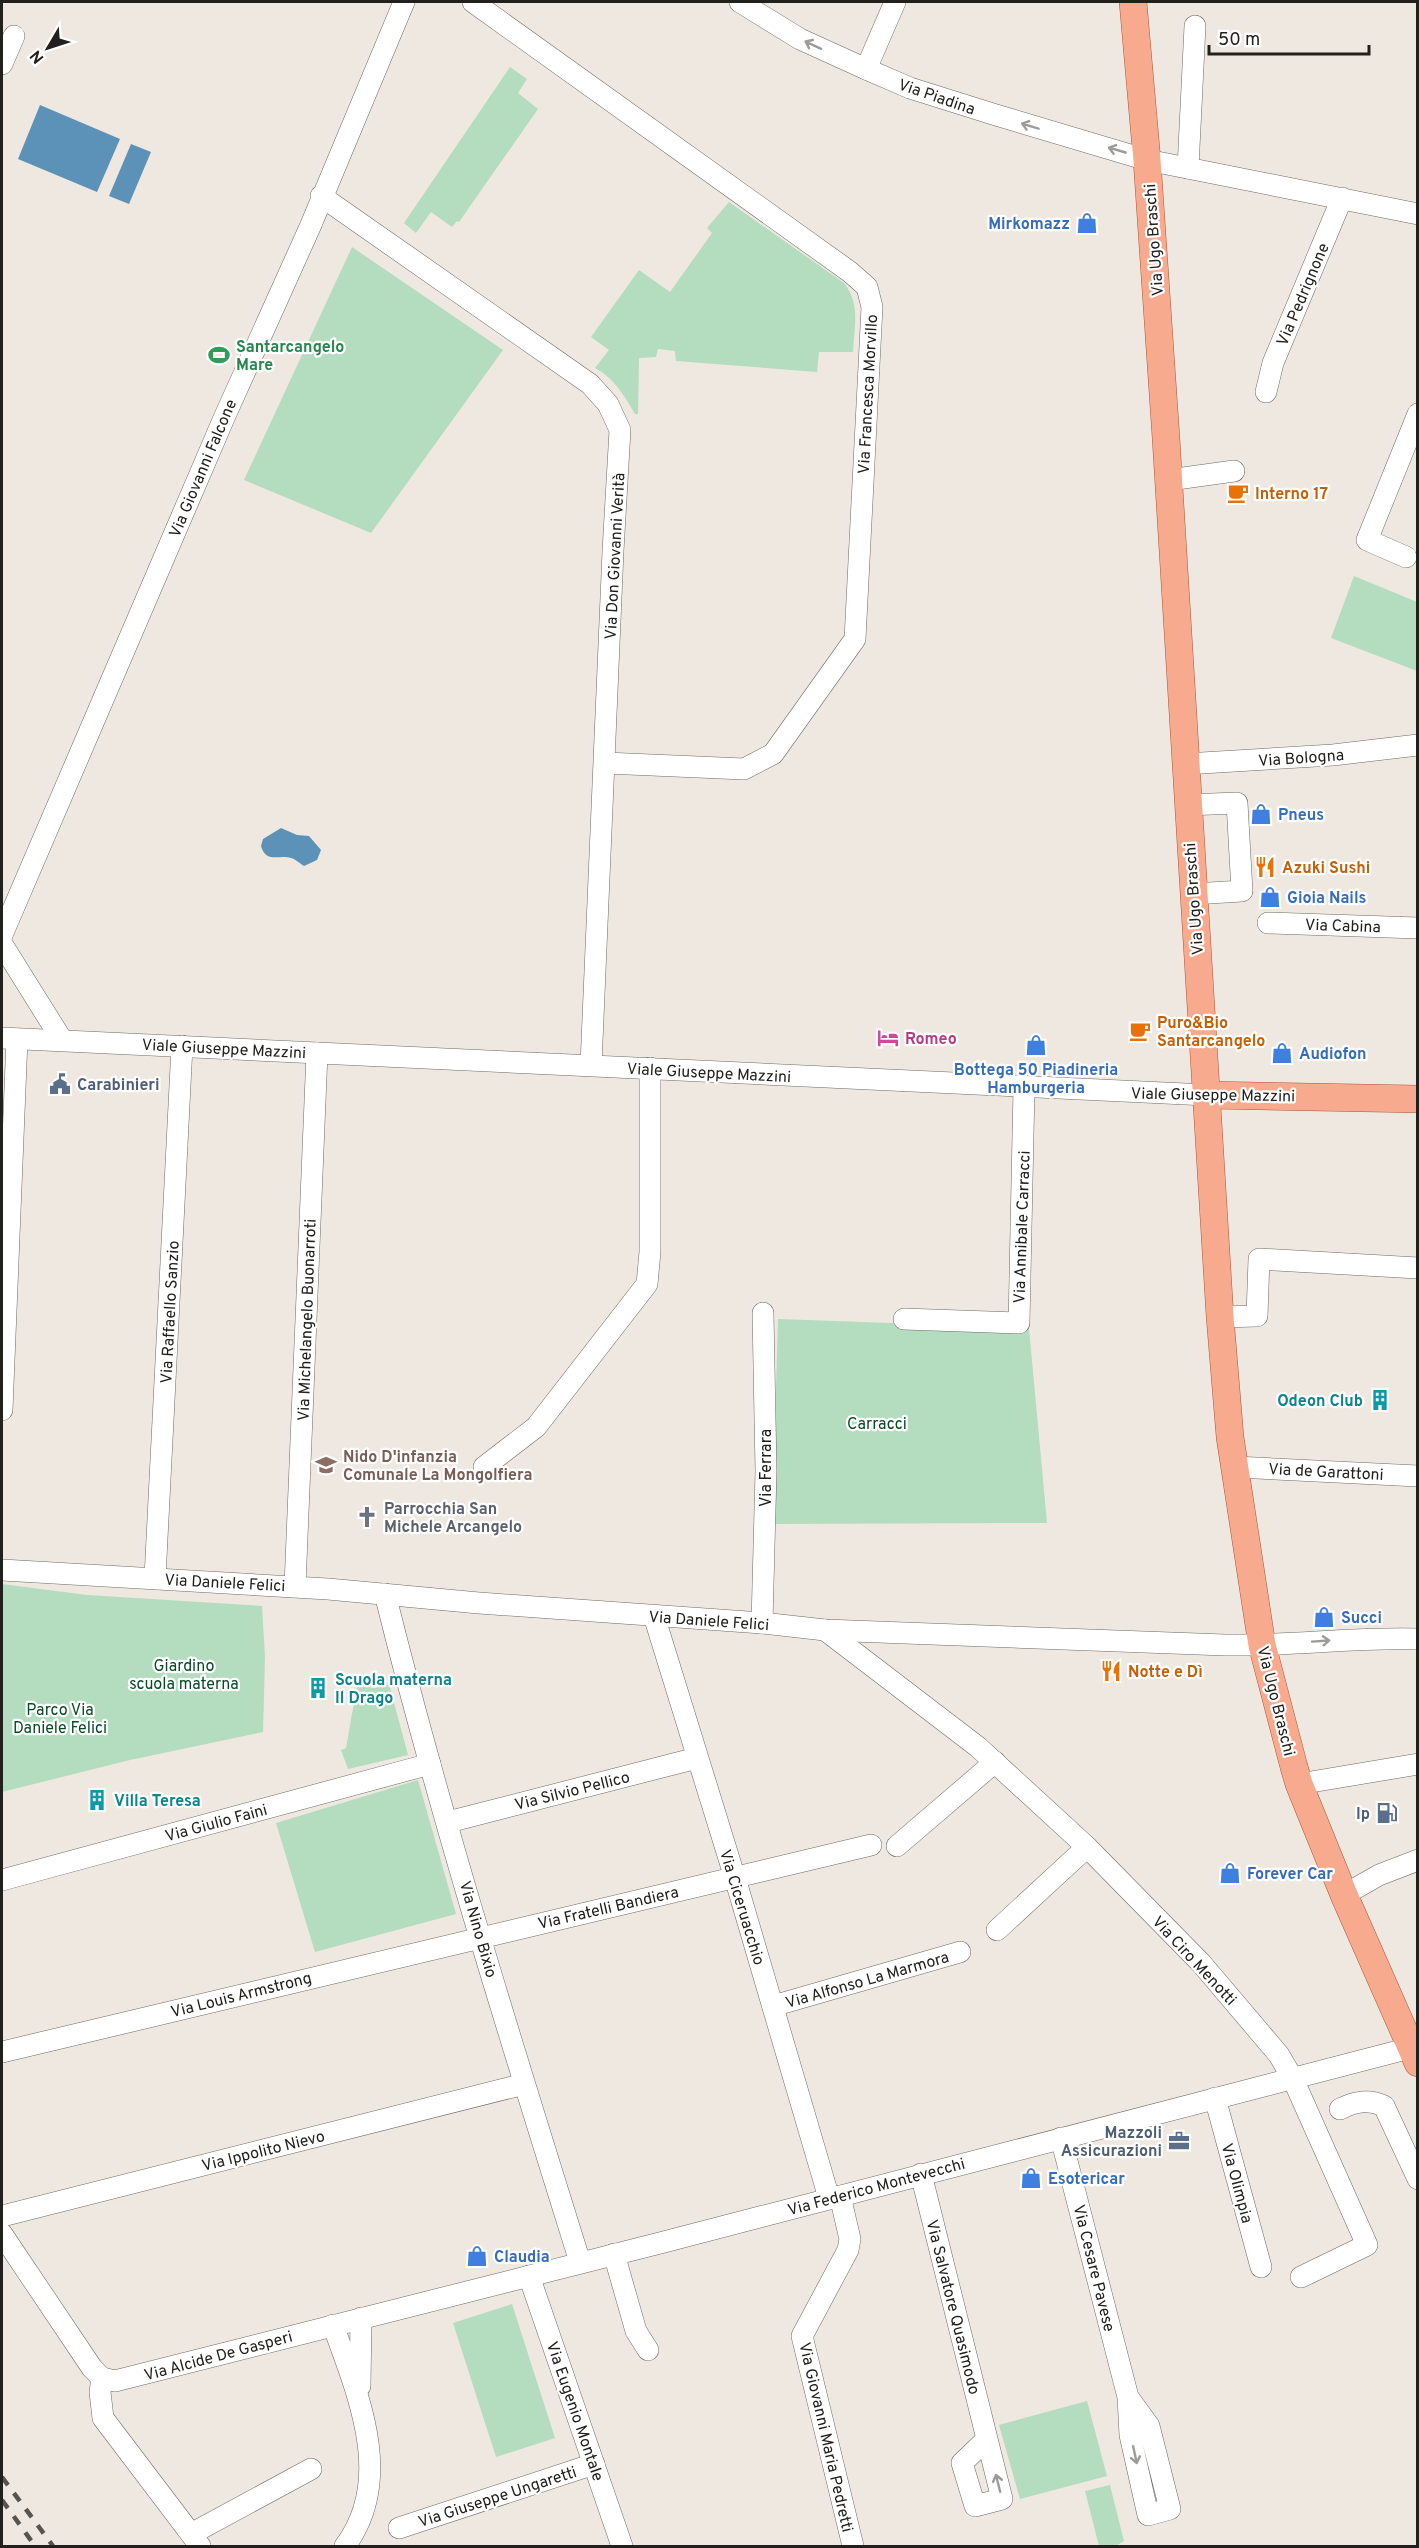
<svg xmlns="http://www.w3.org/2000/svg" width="1419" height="2548" viewBox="0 0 1419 2548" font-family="Overpass,sans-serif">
<rect width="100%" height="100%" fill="#eee8e1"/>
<g fill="#b4dcbf">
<path d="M510,67L527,79L518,93L538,109L459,222L457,221L452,227L431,212L416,233L404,223Z"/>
<path d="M729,202L844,283C861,305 854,326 853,352H819L817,372L676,361L675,351L658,349L656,357L639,358L638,414H635C624,395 614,378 595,368L609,350L591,337L639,270L670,292L712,233L707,228Z"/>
<path d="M352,247L503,350L371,533L244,480Z"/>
<path d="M1354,576L1417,602V671L1331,638Z"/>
<path d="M778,1319L1029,1328L1047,1523L772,1524Z"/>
<path d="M2,1584L87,1595L262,1606L265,1656L263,1732L130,1760L2,1792Z"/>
<path d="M389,1684L408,1755L348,1769L341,1750L346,1748L357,1686L376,1688Z"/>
<path d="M418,1780L456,1914L315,1952L276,1823Z"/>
<path d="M512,2304L555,2438L496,2457L453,2323Z"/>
<path d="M1087,2401L1107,2476L1020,2499L999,2425Z"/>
<path d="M1110,2485L1124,2541L1116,2546H1099L1085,2491Z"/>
</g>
<g fill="#5c92b7">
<path d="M40,105L120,139L97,192L18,159Z"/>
<path d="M131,144L151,152L129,204L109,196Z"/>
<path d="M281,828L297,835L309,836L321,850L317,860L304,866C300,864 296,859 291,858C279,854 266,864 261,846L263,839Z"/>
</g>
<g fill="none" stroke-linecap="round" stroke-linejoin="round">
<defs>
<g id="minor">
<path d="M473,2L850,272L867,287L872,307L855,639L773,754L744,769L605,763"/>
<path d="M740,2L800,39L866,69L910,88L996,115L1147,160L1418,214"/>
<path d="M2,64L14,36"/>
<path d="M866,69L895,2"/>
<path d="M1188,168L1195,26"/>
<path d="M321,196L590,384L608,404L620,430L613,551L591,1065"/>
<path d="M1266,392L1273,363L1342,198"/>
<path d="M1169,480L1234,471"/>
<path d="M1406,557L1367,540L1418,414"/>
<path d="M1185,764L1333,755L1418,745"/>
<path d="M1187,805L1237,803L1242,891L1193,894"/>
<path d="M1268,923L1418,928"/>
<path d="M2,935L224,418L310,227L404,2"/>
<path d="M2,944L62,1040"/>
<path d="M2,1038L1207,1095"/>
<path d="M1220,1317L1257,1316L1259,1259L1418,1268"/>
<path d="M904,1319L1019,1323L1024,1088"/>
<path d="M2,1410L17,1039"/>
<path d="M484,1467L536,1427L647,1284L650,1252V1068"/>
<path d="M1235,1467L1418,1476"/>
<path d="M2,1570L328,1589L479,1603L762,1623L825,1630L1225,1645C1289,1646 1353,1637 1418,1639"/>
<path d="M155,1578L182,1046"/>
<path d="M295,1586L317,1053"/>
<path d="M385,1594C441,1819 511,2041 580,2262"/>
<path d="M654,1616L735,1878L829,2198"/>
<path d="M762,1623L766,1471L763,1313"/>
<path d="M825,1630L978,1747L1087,1847L1201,1963L1279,2055L1293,2079L1367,2245L1301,2277"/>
<path d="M1299,1784L1418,1764"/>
<path d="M448,1822L697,1758"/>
<path d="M897,1846L995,1762"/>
<path d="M2,1880L430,1764"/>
<path d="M1344,1895L1379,1875L1418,1860"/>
<path d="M997,1930L1087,1847"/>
<path d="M773,2006L960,1952"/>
<path d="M2,2052L871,1845"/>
<path d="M1215,2098L1261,2267"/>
<path d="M1340,2109C1356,2101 1369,2099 1384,2106L1418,2179"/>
<path d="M1061,2138L1128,2397L1130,2435L1148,2515L1170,2509L1149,2426L1128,2397"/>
<path d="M921,2174L1002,2499L975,2506L962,2463L987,2439"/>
<path d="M840,2196L850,2239L848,2250L802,2336L853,2546"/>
<path d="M2,2216L524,2084"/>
<path d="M2,2234L92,2368L102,2378L115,2381L660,2243L1418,2046"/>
<path d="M614,2254L636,2331L648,2350"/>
<path d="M529,2276L622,2546"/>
<path d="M333,2325C358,2395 395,2479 345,2546"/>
<path d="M102,2378L100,2392L103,2418L200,2546"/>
<path d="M360,2386L361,2318"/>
<path d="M399,2528L594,2464"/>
<path d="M191,2534L311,2469"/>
</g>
<g id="major">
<path d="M1133,2L1147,160L1166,438L1220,1317L1230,1437L1262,1645L1294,1767L1299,1784L1344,1895L1418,2063"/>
<path d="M1207,1095L1418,1099"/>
</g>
</defs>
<use href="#minor" stroke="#6e6963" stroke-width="22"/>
<use href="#major" stroke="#a95536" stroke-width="28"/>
<use href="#minor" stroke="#fff" stroke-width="21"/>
<use href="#major" stroke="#f7aa8e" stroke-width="27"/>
<g stroke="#575450" stroke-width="4.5" stroke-dasharray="10 10" stroke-linecap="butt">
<path d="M2,2477L53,2546"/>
<path d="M2,2500L35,2546"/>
</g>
</g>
<defs><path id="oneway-shaft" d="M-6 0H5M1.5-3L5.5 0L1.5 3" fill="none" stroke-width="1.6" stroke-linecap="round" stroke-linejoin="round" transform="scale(1.5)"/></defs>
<g stroke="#9c9b99">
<use href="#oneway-shaft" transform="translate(813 45) rotate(-155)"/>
<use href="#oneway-shaft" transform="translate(1030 126) rotate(-163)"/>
<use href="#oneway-shaft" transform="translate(1117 150) rotate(-164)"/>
<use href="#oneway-shaft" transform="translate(1321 1641) rotate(-4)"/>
<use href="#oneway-shaft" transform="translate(1135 2455) rotate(78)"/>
<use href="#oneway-shaft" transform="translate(998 2483) rotate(-104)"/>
</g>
<defs>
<symbol id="shop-bare" viewBox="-9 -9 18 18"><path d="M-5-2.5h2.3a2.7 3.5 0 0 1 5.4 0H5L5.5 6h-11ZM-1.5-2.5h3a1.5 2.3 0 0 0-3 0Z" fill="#3f7fe0" stroke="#fff" stroke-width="2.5" paint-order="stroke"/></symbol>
<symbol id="stadium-bare" viewBox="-9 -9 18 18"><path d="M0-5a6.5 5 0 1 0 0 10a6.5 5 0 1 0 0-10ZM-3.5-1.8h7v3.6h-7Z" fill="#2e9e5b" stroke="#fff" stroke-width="2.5" paint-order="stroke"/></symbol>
<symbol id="cafe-bare" viewBox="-9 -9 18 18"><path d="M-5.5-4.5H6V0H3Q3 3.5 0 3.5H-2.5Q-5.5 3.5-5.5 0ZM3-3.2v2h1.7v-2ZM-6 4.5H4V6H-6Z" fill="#e8710a" stroke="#fff" stroke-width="2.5" paint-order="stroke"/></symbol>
<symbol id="restaurant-bare" viewBox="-9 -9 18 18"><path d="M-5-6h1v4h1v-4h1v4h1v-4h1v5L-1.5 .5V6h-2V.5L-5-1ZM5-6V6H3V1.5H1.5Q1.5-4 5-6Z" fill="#e8710a" stroke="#fff" stroke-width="2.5" paint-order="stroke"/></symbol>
<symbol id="hotel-bare" viewBox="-9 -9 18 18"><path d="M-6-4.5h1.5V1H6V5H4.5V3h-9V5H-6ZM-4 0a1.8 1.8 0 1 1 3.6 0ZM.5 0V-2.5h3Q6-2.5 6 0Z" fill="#d1479c" stroke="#fff" stroke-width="2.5" paint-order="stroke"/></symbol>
<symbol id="civic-bare" viewBox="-9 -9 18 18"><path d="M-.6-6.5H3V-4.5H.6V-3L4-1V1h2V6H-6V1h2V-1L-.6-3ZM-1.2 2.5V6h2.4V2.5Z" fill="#5c6f8a" stroke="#fff" stroke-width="2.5" paint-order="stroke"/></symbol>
<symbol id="building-bare" viewBox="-9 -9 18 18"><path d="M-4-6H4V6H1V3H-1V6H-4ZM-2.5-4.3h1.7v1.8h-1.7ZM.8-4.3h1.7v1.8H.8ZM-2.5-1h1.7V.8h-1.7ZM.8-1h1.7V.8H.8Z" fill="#0f9aa8" stroke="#fff" stroke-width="2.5" paint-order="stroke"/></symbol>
<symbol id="school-bare" viewBox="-9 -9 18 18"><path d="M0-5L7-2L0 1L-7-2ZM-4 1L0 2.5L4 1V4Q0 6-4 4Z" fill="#8d6e63" stroke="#fff" stroke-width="2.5" paint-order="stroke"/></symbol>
<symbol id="church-bare" viewBox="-9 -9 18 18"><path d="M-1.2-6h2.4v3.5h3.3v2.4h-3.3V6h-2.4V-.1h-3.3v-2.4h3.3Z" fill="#6b7280" stroke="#fff" stroke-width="2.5" paint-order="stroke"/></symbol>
<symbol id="fuel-bare" viewBox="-9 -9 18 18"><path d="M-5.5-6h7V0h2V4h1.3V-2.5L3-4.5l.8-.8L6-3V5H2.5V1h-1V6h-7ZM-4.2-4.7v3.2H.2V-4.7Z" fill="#5c6f8a" stroke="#fff" stroke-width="2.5" paint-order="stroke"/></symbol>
<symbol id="office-bare" viewBox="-9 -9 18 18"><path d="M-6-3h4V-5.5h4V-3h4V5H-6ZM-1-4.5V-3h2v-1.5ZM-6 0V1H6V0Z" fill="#5c6f8a" stroke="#fff" stroke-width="2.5" paint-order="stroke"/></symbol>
</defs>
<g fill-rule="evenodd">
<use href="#shop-bare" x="1072" y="208" width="30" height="30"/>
<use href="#stadium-bare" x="204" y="340" width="30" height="30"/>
<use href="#cafe-bare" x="1223" y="478" width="30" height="30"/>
<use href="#shop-bare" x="1246" y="799" width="30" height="30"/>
<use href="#restaurant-bare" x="1250" y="852" width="30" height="30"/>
<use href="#shop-bare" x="1255" y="882" width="30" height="30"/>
<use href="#cafe-bare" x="1125" y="1016" width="30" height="30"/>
<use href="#hotel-bare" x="873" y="1023" width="30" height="30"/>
<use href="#shop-bare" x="1021" y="1030" width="30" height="30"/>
<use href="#shop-bare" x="1267" y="1038" width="30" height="30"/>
<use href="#civic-bare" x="45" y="1069" width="30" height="30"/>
<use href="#building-bare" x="1365" y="1385" width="30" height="30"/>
<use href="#school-bare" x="311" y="1450" width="30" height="30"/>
<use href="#church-bare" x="352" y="1502" width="30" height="30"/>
<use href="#shop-bare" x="1309" y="1602" width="30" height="30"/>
<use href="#restaurant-bare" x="1096" y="1656" width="30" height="30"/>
<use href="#building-bare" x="303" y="1673" width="30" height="30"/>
<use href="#building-bare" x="82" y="1785" width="30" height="30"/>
<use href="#fuel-bare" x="1372" y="1798" width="30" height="30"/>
<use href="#shop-bare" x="1215" y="1858" width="30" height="30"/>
<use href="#office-bare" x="1164" y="2126" width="30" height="30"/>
<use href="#shop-bare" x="1016" y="2163" width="30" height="30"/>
<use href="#shop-bare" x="462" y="2241" width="30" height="30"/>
</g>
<g text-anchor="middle" stroke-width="4.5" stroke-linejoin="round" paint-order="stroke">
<g font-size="16" fill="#22201d" stroke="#fff">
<text transform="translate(937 96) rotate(19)" y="6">Via Piadina</text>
<text transform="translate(1153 240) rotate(-94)" y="6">Via Ugo Braschi</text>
<text transform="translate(1302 294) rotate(-67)" y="6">Via Pedrignone</text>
<text transform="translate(867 394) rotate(-87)" y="6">Via Francesca Morvillo</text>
<text transform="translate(202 468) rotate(-67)" y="6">Via Giovanni Falcone</text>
<text transform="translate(614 556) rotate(-87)" y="6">Via Don Giovanni Verità</text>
<text transform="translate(1301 757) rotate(-4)" y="6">Via Bologna</text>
<text transform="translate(1193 899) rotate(-94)" y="6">Via Ugo Braschi</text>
<text transform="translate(1343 925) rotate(2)" y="6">Via Cabina</text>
<text transform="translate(224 1048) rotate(3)" y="6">Viale Giuseppe Mazzini</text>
<text transform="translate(709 1072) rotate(3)" y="6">Viale Giuseppe Mazzini</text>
<text transform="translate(1213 1094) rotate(1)" y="6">Viale Giuseppe Mazzini</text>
<text transform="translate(1021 1227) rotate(-88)" y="6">Via Annibale Carracci</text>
<text transform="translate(169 1312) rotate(-87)" y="6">Via Raffaello Sanzio</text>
<text transform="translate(306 1320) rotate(-88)" y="6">Via Michelangelo Buonarroti</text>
<text transform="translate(765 1468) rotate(-90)" y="6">Via Ferrara</text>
<text transform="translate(1326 1471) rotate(3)" y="6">Via de Garattoni</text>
<text transform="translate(225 1582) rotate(3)" y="6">Via Daniele Felici</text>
<text transform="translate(709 1620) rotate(4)" y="6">Via Daniele Felici</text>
<text transform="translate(1277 1701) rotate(76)" y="6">Via Ugo Braschi</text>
<text transform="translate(572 1790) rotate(-14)" y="6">Via Silvio Pellico</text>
<text transform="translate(216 1822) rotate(-15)" y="6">Via Giulio Faini</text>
<text transform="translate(608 1907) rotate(-13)" y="6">Via Fratelli Bandiera</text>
<text transform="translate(743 1907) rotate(73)" y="6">Via Ciceruacchio</text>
<text transform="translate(479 1929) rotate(74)" y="6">Via Nino Bixio</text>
<text transform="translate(1195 1960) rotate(47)" y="6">Via Ciro Menotti</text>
<text transform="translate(867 1979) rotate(-16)" y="6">Via Alfonso La Marmora</text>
<text transform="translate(241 1994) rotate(-14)" y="6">Via Louis Armstrong</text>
<text transform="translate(263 2150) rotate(-14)" y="6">Via Ippolito Nievo</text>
<text transform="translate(1238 2183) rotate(75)" y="6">Via Olimpia</text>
<text transform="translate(876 2186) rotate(-15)" y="6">Via Federico Montevecchi</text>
<text transform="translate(1095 2268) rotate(76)" y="6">Via Cesare Pavese</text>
<text transform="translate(954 2307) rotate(76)" y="6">Via Salvatore Quasimodo</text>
<text transform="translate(218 2355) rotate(-15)" y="6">Via Alcide De Gasperi</text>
<text transform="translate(576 2411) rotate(71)" y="6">Via Eugenio Montale</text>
<text transform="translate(827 2437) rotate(77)" y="6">Via Giovanni Maria Pedretti</text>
<text transform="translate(497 2496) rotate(-18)" y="6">Via Giuseppe Ungaretti</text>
</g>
<g font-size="16" font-weight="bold" fill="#366cbe" stroke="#fff" text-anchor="start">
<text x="1070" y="229" text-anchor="end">Mirkomazz</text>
<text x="1278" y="820">Pneus</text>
<text x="1287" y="903">Gioia Nails</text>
<text x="1299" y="1059">Audiofon</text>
<text x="1036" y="1075" text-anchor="middle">Bottega 50 Piadineria<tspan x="1036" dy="18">Hamburgeria</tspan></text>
<text x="1341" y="1623">Succi</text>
<text x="1247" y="1879">Forever Car</text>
<text x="1048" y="2184">Esotericar</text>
<text x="494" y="2262">Claudia</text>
</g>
<g font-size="16" font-weight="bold" fill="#27864d" stroke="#fff" text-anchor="start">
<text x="236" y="352">Santarcangelo<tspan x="236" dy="18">Mare</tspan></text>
</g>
<g font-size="16" font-weight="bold" fill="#c56008" stroke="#fff" text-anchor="start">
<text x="1255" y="499">Interno 17</text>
<text x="1282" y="873">Azuki Sushi</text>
<text x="1157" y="1028">Puro&amp;Bio<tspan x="1157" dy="18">Santarcangelo</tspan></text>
<text x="1128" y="1677">Notte e Dì</text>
</g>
<g font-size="16" font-weight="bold" fill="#b23c85" stroke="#fff" text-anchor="start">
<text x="905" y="1044">Romeo</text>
</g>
<g font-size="16" font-weight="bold" fill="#4e5e75" stroke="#fff" text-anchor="end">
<text x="77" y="1090" text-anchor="start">Carabinieri</text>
<text x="1370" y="1819">Ip</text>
<text x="1162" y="2138">Mazzoli<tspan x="1162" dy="18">Assicurazioni</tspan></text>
</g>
<g font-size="16" font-weight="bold" fill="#0d838f" stroke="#fff" text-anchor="start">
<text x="1363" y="1406" text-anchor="end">Odeon Club</text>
<text x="335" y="1685">Scuola materna<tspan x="335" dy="18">Il Drago</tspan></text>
<text x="114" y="1806">Villa Teresa</text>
</g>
<g font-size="16" fill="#074a26" stroke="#fff">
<text x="877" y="1429">Carracci</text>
<text x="184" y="1671">Giardino<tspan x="184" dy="18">scuola materna</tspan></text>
<text x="60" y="1715">Parco Via<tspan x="60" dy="18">Daniele Felici</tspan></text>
</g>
<g font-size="16" font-weight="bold" fill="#785e54" stroke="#fff" text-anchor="start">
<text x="343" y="1462">Nido D'infanzia<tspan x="343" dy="18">Comunale La Mongolfiera</tspan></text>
</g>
<g font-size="16" font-weight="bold" fill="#5b616d" stroke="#fff" text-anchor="start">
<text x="384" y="1514">Parrocchia San<tspan x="384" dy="18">Michele Arcangelo</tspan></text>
</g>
</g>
<rect width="1419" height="2548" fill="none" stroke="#22201d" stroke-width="6"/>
<g transform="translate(48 48) rotate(231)" stroke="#ffffff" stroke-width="4.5" paint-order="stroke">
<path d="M0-4.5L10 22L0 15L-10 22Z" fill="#22201d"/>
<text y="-9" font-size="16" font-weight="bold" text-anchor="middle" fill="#22201d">N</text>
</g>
<path d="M1209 45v9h160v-9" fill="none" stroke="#22201d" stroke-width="3"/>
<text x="1218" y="45" font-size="18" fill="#22201d" stroke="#ffffff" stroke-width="4.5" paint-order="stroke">50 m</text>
</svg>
